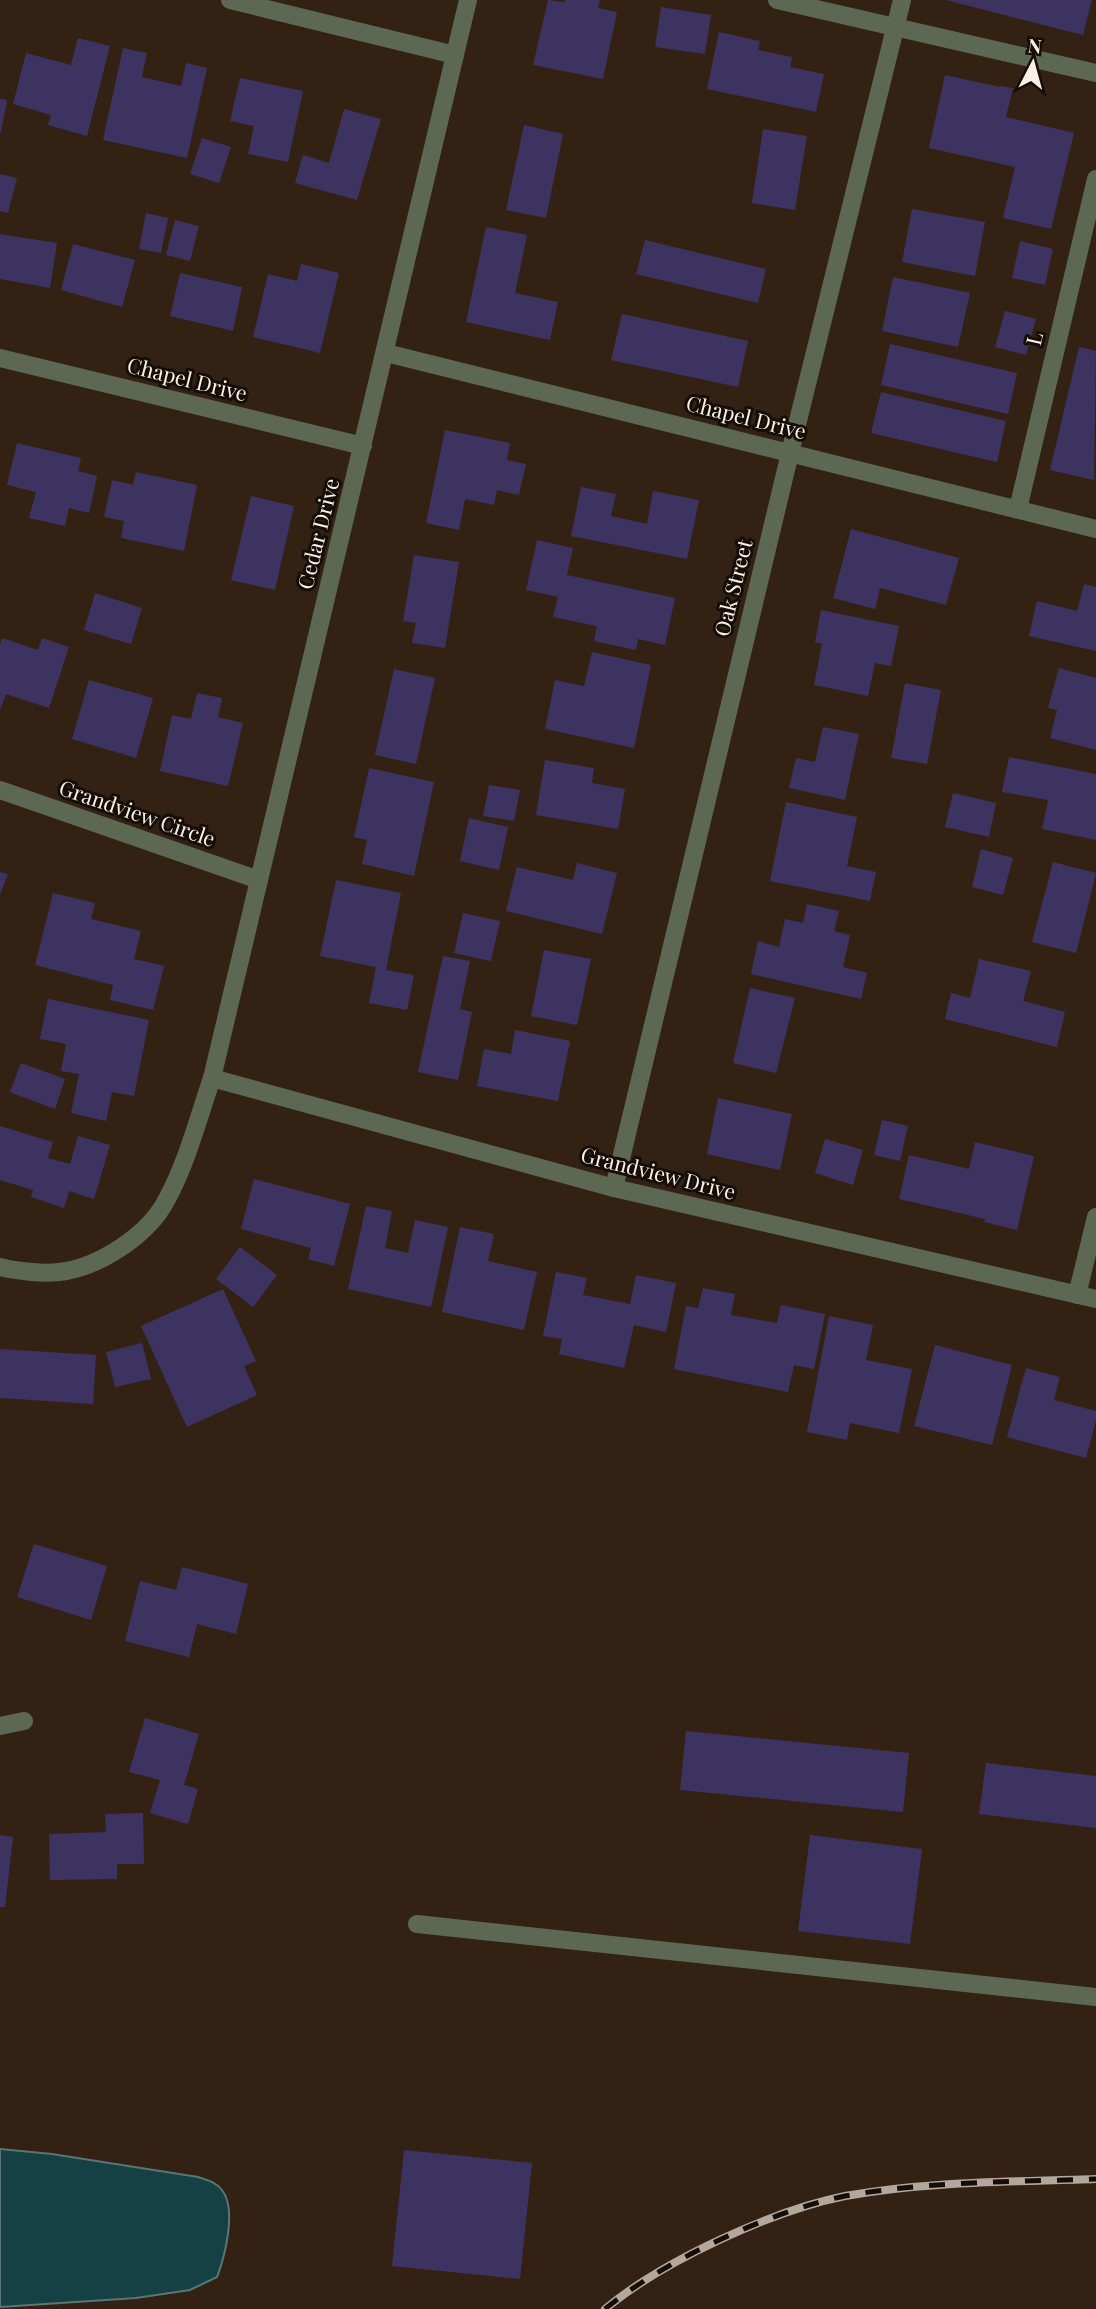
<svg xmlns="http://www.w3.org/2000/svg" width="1096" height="2309" viewBox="0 0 1096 2309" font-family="'Playfair Display',serif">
<rect width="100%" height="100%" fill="#332214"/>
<path fill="#154044" stroke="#5a7575" stroke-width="2" d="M0,2149L52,2154L198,2177C207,2180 216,2182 222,2190C237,2209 225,2256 217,2277L190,2290L136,2298L0,2307Z"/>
<g fill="#3d3361">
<path d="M548,0L564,2L565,0H600L598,8L617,12L603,79L533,65Z"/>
<path d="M946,0H1092L1083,35Z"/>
<path d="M661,7L711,15L705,54L655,47Z"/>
<path d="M719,32L760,41L758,50L792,57L790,67L824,74L816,112L707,89Z"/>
<path d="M78,38L110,46L87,136L48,125L51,115L13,104L26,53L71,65Z"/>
<path d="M123,48L147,53L142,77L181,86L186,63L207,68L187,158L103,140Z"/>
<path d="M945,75L1000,87V86L1013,88L1006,117L1074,133L1051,229L1003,218L1015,167L929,148Z"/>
<path d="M240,78L303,91L288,162L248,154L254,126L230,121Z"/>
<path d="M0,99L7,100L1,132L0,131Z"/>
<path d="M344,109L381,119L357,200L295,183L303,155L329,163Z"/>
<path d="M524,125L563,134L546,218L506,210Z"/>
<path d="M763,129L807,136L795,210L752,203Z"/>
<path d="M202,138L231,147L219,183L190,174Z"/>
<path d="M0,174L17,178L8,213L0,211Z"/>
<path d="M912,209L985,222L975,276L902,262Z"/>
<path d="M146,213L168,218L161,253L139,249Z"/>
<path d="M175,220L199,226L190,261L166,255Z"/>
<path d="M486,227L527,235L515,293L558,302L550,340L466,322Z"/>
<path d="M0,234L57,243L50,288L0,279Z"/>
<path d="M645,240L766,269L758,303L636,274Z"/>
<path d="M1020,241L1053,249L1045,285L1012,278Z"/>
<path d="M73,244L135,260L122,307L61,290Z"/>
<path d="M301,264L339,273L320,353L253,337L268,274L297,281Z"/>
<path d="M180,273L242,287L233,331L170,316Z"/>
<path d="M893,277L970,293L958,347L882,331Z"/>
<path d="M1005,311L1036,319L1026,355L995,347Z"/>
<path d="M622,314L748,341L738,387L611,360Z"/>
<path d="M890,344L1017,373L1008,414L881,385Z"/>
<path d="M1079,347L1096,351L1094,480L1050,470Z"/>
<path d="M881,392L1006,421L997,462L871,433Z"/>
<path d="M445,430L510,443L507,460L526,464L519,495L497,490L494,505L465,499L459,530L426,523Z"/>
<path d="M17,443L81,458L78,471L97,476L89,513L69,508L65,526L29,518L36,492L7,485Z"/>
<path d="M136,472L197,485L184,551L121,538L124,521L104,517L112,480L133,485Z"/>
<path d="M581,487L616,494L611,516L647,524L653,491L699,500L687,559L571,536Z"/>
<path d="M251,496L294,506L275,590L231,580Z"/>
<path d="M851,529L959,558L946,605L880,588L875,609L833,598Z"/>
<path d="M537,540L573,548L567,575L675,598L665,645L638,639L636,650L594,641L597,626L553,617L558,597L526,590Z"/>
<path d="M414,555L459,562L445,648L412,643L416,623L403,621Z"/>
<path d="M1084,584L1096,587V651L1029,636L1037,601L1077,611Z"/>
<path d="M95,593L142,608L131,644L84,630Z"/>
<path d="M821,610L899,626L891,666L875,663L868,696L814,685L822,644L815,642Z"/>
<path d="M2,638L38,650L42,638L69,647L49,708L6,694L0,710V644Z"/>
<path d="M592,652L651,665L634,748L545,729L555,680L584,686Z"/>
<path d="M1059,668L1096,678V750L1050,738L1057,710L1048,708Z"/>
<path d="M394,669L435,678L416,764L375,755Z"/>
<path d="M89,680L153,698L136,758L72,739Z"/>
<path d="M905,683L941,690L927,764L891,758Z"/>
<path d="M197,693L222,698L218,717L243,723L228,786L160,771L172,715L191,719Z"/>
<path d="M823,727L859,734L845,800L789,788L796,758L815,762Z"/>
<path d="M1009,757L1096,774V840L1042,829L1048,800L1002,792Z"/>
<path d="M545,760L594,768L592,783L625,789L618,829L536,815Z"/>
<path d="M369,768L434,782L414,876L362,864L367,840L354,837Z"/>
<path d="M489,785L520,790L514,821L483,816Z"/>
<path d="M953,793L996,803L989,837L945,827Z"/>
<path d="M786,802L857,817L847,866L876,872L870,901L770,881Z"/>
<path d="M469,818L508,827L499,870L460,861Z"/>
<path d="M981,849L1013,858L1003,895L972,887Z"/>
<path d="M1053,862L1096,873L1076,953L1032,942Z"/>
<path d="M577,863L617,873L602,934L506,911L517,867L573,880Z"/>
<path d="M0,872L8,874L0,895Z"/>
<path d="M336,880L401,893L386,970L414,975L407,1010L369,1003L376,967L320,956Z"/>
<path d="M53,893L95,903L91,919L141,931L134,959L164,966L153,1010L110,1000L113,985L35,965Z"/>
<path d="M807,904L839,911L834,931L850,935L843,967L867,973L861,999L751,974L758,941L779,947L785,919L803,923Z"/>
<path d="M463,913L500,921L491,961L454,953Z"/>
<path d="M544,950L591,959L577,1025L531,1016Z"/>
<path d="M443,956L470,961L460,1009L472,1012L458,1080L418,1072Z"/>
<path d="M979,959L1031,971L1023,1001L1065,1012L1057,1047L945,1019L951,993L970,998Z"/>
<path d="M750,988L795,998L776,1073L733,1063Z"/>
<path d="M48,999L149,1020L134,1096L112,1092L106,1121L71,1113L79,1074L61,1071L66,1044L40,1039Z"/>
<path d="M515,1030L570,1041L558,1101L477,1086L484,1049L511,1054Z"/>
<path d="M21,1063L65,1079L55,1109L10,1092Z"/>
<path d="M718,1098L792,1114L780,1170L707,1154Z"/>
<path d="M882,1120L908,1126L900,1161L874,1155Z"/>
<path d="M0,1126L53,1142L48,1158L70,1164L78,1136L110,1145L94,1199L69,1191L64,1208L31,1197L33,1190L0,1180Z"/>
<path d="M825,1139L863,1150L853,1185L815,1173Z"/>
<path d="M975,1142L1034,1156L1017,1230L984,1222L985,1219L899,1199L909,1155L969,1169Z"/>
<path d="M254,1179L350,1204L334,1266L308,1259L311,1248L241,1229Z"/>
<path d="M366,1206L392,1211L385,1248L408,1253L415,1220L448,1227L431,1307L348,1289Z"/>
<path d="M460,1227L494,1234L488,1261L537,1272L524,1330L442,1312Z"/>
<path d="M240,1247L277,1275L253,1307L216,1279Z"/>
<path d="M556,1272L587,1278L583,1295L630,1304L636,1275L676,1283L666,1332L634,1325L624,1368L559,1354L562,1339L543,1336Z"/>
<path d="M703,1288L735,1294L731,1315L777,1323L781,1305L825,1314L814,1369L794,1365L788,1392L674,1369L686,1306L698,1308Z"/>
<path d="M223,1289L256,1361L244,1366L257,1395L187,1427L141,1326Z"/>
<path d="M829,1316L873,1325L866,1360L912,1369L899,1433L850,1423L847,1440L807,1432Z"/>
<path d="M142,1343L151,1379L115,1387L106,1352Z"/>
<path d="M935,1345L1012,1365L992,1445L914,1426Z"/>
<path d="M0,1349L96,1355L93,1404L0,1398Z"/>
<path d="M1026,1368L1060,1377L1054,1400L1096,1411V1420L1086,1458L1007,1437Z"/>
<path d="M34,1544L107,1566L91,1620L17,1597Z"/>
<path d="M182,1567L248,1584L236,1634L197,1624L189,1657L125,1641L140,1581L176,1590Z"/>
<path d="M145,1718L199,1734L184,1785L198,1789L188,1824L150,1813L160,1780L129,1772Z"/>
<path d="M686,1731L909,1753L903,1812L680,1790Z"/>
<path d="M986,1763L1096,1776V1828L979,1814Z"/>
<path d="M143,1813L144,1864H117V1879L50,1880L49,1834L106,1832L105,1814Z"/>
<path d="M0,1835L13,1837L5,1907H0Z"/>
<path d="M810,1835L922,1849L910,1944L798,1931Z"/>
<path d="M404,2150L532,2163L520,2279L392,2266Z"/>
</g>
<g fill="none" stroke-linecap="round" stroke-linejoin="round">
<g stroke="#5d6853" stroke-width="18">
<path d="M777,0L1096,73"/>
<path d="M1018,509L1096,179"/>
<path d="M417,1924L1096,1997"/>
</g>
<g stroke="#5d6853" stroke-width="18">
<path d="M230,0L455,55"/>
<path d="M386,353L1096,529"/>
<path d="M0,358L363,446"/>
<path d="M0,790L259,880"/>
<path d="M212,1078L614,1188L1096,1299"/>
<path d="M614,1188L790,453L902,0"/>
<path d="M0,1267C16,1271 43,1274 59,1272C98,1268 149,1235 167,1199C187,1162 198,1119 212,1078L468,0"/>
<path d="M1077,1295L1096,1217"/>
<path d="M0,1726L24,1721"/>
</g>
<defs>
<path id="rail" d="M605,2309C663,2261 771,2211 845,2196C928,2181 1013,2182 1096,2179"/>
</defs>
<use href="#rail" stroke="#b4a79b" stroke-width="8"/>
<use href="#rail" stroke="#150e08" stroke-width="5" stroke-dasharray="16" stroke-linecap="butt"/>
</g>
<g text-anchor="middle" stroke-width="6" stroke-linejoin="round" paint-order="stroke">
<g font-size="21" fill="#fbf0e6" stroke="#150e08">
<text transform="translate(1035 339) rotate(-77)" y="7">L</text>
<text transform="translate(187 380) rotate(14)" y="7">Chapel Drive</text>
<text transform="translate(746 418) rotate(14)" y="7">Chapel Drive</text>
<text transform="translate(319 534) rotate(-76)" y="7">Cedar Drive</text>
<text transform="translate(734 588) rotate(-76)" y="7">Oak Street</text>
<text transform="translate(137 814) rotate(19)" y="7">Grandview Circle</text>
<text transform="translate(658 1174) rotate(14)" y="7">Grandview Drive</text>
</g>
</g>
<g transform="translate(1033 63) rotate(6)" stroke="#150e08" stroke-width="5" paint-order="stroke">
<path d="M0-5L12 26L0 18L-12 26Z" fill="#fbf0e6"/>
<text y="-10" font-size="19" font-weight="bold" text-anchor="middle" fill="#fbf0e6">N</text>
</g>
</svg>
